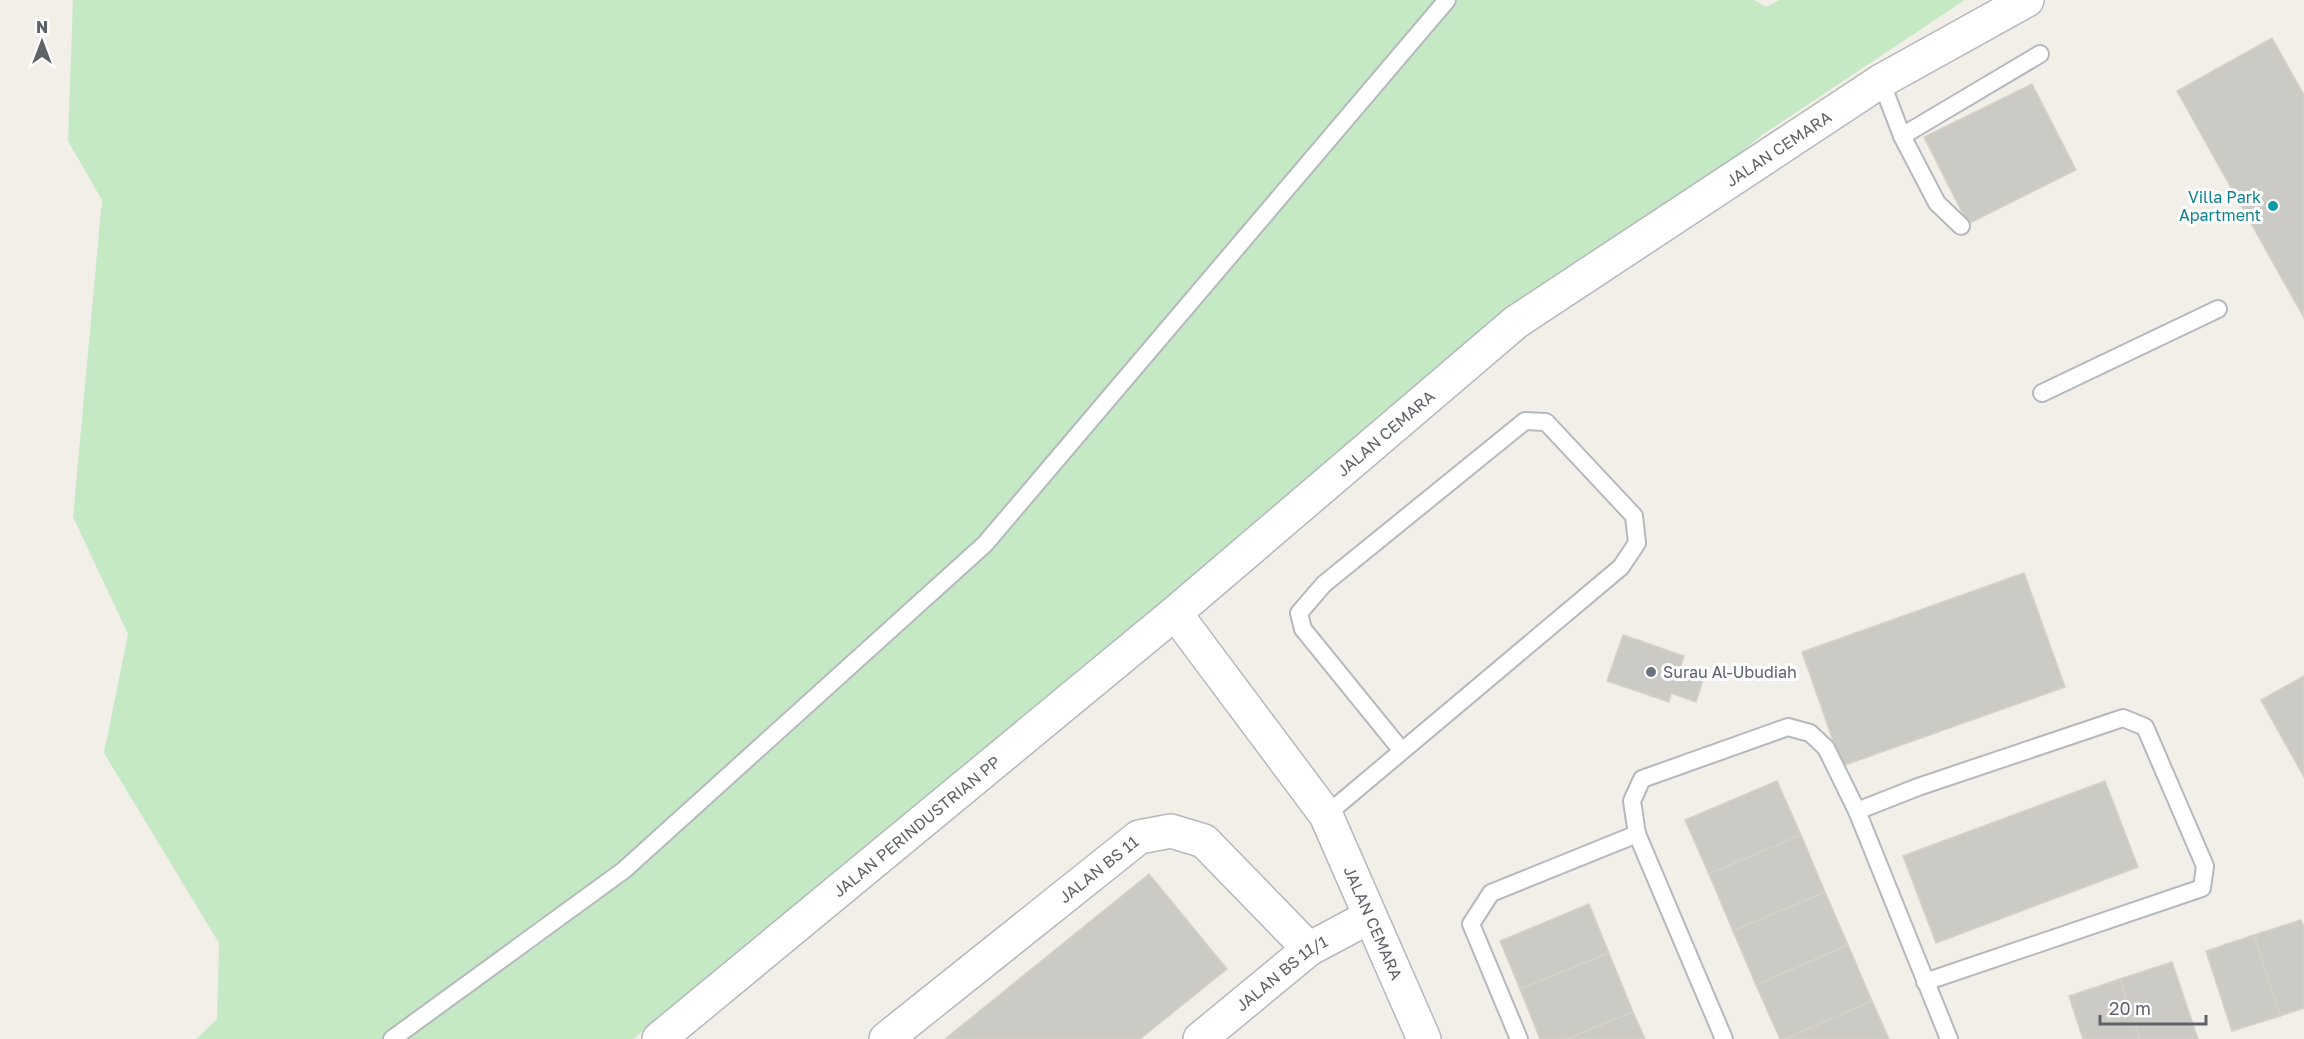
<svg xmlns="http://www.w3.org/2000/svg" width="2304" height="1039" viewBox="0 0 2304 1039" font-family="'Golos Text',sans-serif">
<rect width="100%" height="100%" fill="#f1efe8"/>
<path fill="#c5e8c5" d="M73,0H1754L1766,7L1779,0H1965L1762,135L633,1039H196L217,1019L219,943L104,753L128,634L73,517L102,200L68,141Z"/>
<g fill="#cccac5" stroke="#d6d1c6" stroke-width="1.5">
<path d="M2272,38L2304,95V318L2177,91Z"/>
<path d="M2032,84L2076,170L1968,224L1924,137Z"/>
<path d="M2024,573L2065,687L1842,766L1802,652Z"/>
<path d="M1623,635L1684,656L1680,668L1704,676L1696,702L1671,693L1669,702L1607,681Z"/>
<path d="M2304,676V777L2261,700Z"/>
<path d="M1777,781L1801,835L1709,874L1685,820Z"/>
<path d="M2105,781L2138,867L1936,943L1903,856Z"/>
<path d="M1801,835L1825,892L1733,931L1709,874Z"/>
<path d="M1149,874L1227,969L1140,1039H945Z"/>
<path d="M1825,892L1848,945L1756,985L1733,931Z"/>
<path d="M1589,904L1609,953L1520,989L1500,941Z"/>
<path d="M2301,920L2304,927V1008L2280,1016L2254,935Z"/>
<path d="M2254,935L2280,1016L2232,1031L2206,951Z"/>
<path d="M1848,945L1872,1001L1785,1039H1780L1756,985Z"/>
<path d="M1609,953L1633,1012L1567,1039H1540L1520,989Z"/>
<path d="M2172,962L2198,1039H2140L2120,979Z"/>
<path d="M2120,979L2140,1039H2083L2069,996Z"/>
<path d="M1872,1001L1889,1039H1785Z"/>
<path d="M1633,1012L1645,1039H1567Z"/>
</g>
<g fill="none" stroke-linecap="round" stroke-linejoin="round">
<defs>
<g id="service">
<path d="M1881,81L1902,136L1937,203L1961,226"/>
<path d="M1902,136L2040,54"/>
<path d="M2042,393L2218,309"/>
<path d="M1857,811L1918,787L2123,718L2145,727L2205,866L2202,888L1925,982"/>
<path d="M1326,815L1621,567L1637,543L1634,516L1546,422L1525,421L1324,584L1299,613L1303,629L1402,751"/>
<path d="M1637,834L1724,1039"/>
<path d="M392,1039L624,870L985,544L1447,0"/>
<path d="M1519,1039L1471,924L1491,893L1637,834L1632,801L1642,779L1788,727L1810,733L1826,748L1857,811L1949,1039"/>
</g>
<g id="minor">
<path id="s1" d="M1175,613L1326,815L1424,1039"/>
<path id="s2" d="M659,1039L1175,613L1516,322L1881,81L2027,0"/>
<path id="s3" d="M886,1039L1139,837L1171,831L1204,841L1309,949"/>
<path id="s4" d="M1200,1039L1309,949L1369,917"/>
</g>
</defs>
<use href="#service" stroke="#b5b8bc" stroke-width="20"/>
<use href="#minor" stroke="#b5b8bc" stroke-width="36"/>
<use href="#service" stroke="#fff" stroke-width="16"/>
<use href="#minor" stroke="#fff" stroke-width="33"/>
</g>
<circle fill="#0f9aa8" stroke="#fff" stroke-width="2" cx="2273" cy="206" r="6"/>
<circle fill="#6b7280" stroke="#fff" stroke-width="2" cx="1651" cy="672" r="6"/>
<g text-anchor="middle" stroke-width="6" stroke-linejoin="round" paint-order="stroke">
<g font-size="16" fill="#5f6368" stroke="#fff">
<text dy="6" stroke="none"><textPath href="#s2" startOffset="1432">JALAN CEMARA</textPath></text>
<text dy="6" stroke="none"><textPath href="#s2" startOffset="946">JALAN CEMARA</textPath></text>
<text dy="6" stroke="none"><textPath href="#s2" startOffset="334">JALAN PERINDUSTRIAN PP</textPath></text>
<text dy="6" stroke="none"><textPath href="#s3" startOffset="272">JALAN BS 11</textPath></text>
<text dy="6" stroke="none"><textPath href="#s1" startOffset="370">JALAN CEMARA</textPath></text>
<text dy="6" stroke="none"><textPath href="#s4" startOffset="105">JALAN BS 11/1</textPath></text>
</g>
<g font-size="16" fill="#0d838f" stroke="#fff" text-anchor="end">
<text x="2261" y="203">Villa Park<tspan x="2261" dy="18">Apartment</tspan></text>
</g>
<g font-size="16" fill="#5b616d" stroke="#fff" text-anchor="start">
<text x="1663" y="678">Surau Al-Ubudiah</text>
</g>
</g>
<g transform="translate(42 42)" stroke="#ffffff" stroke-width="4.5" paint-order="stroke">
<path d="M0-4.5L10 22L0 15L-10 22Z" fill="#5f6368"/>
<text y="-9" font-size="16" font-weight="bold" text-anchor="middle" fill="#5f6368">N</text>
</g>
<path d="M2100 1015v9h106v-9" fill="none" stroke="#5f6368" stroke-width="3"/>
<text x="2109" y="1015" font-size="18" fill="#5f6368" stroke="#ffffff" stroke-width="4.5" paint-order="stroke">20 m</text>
</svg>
